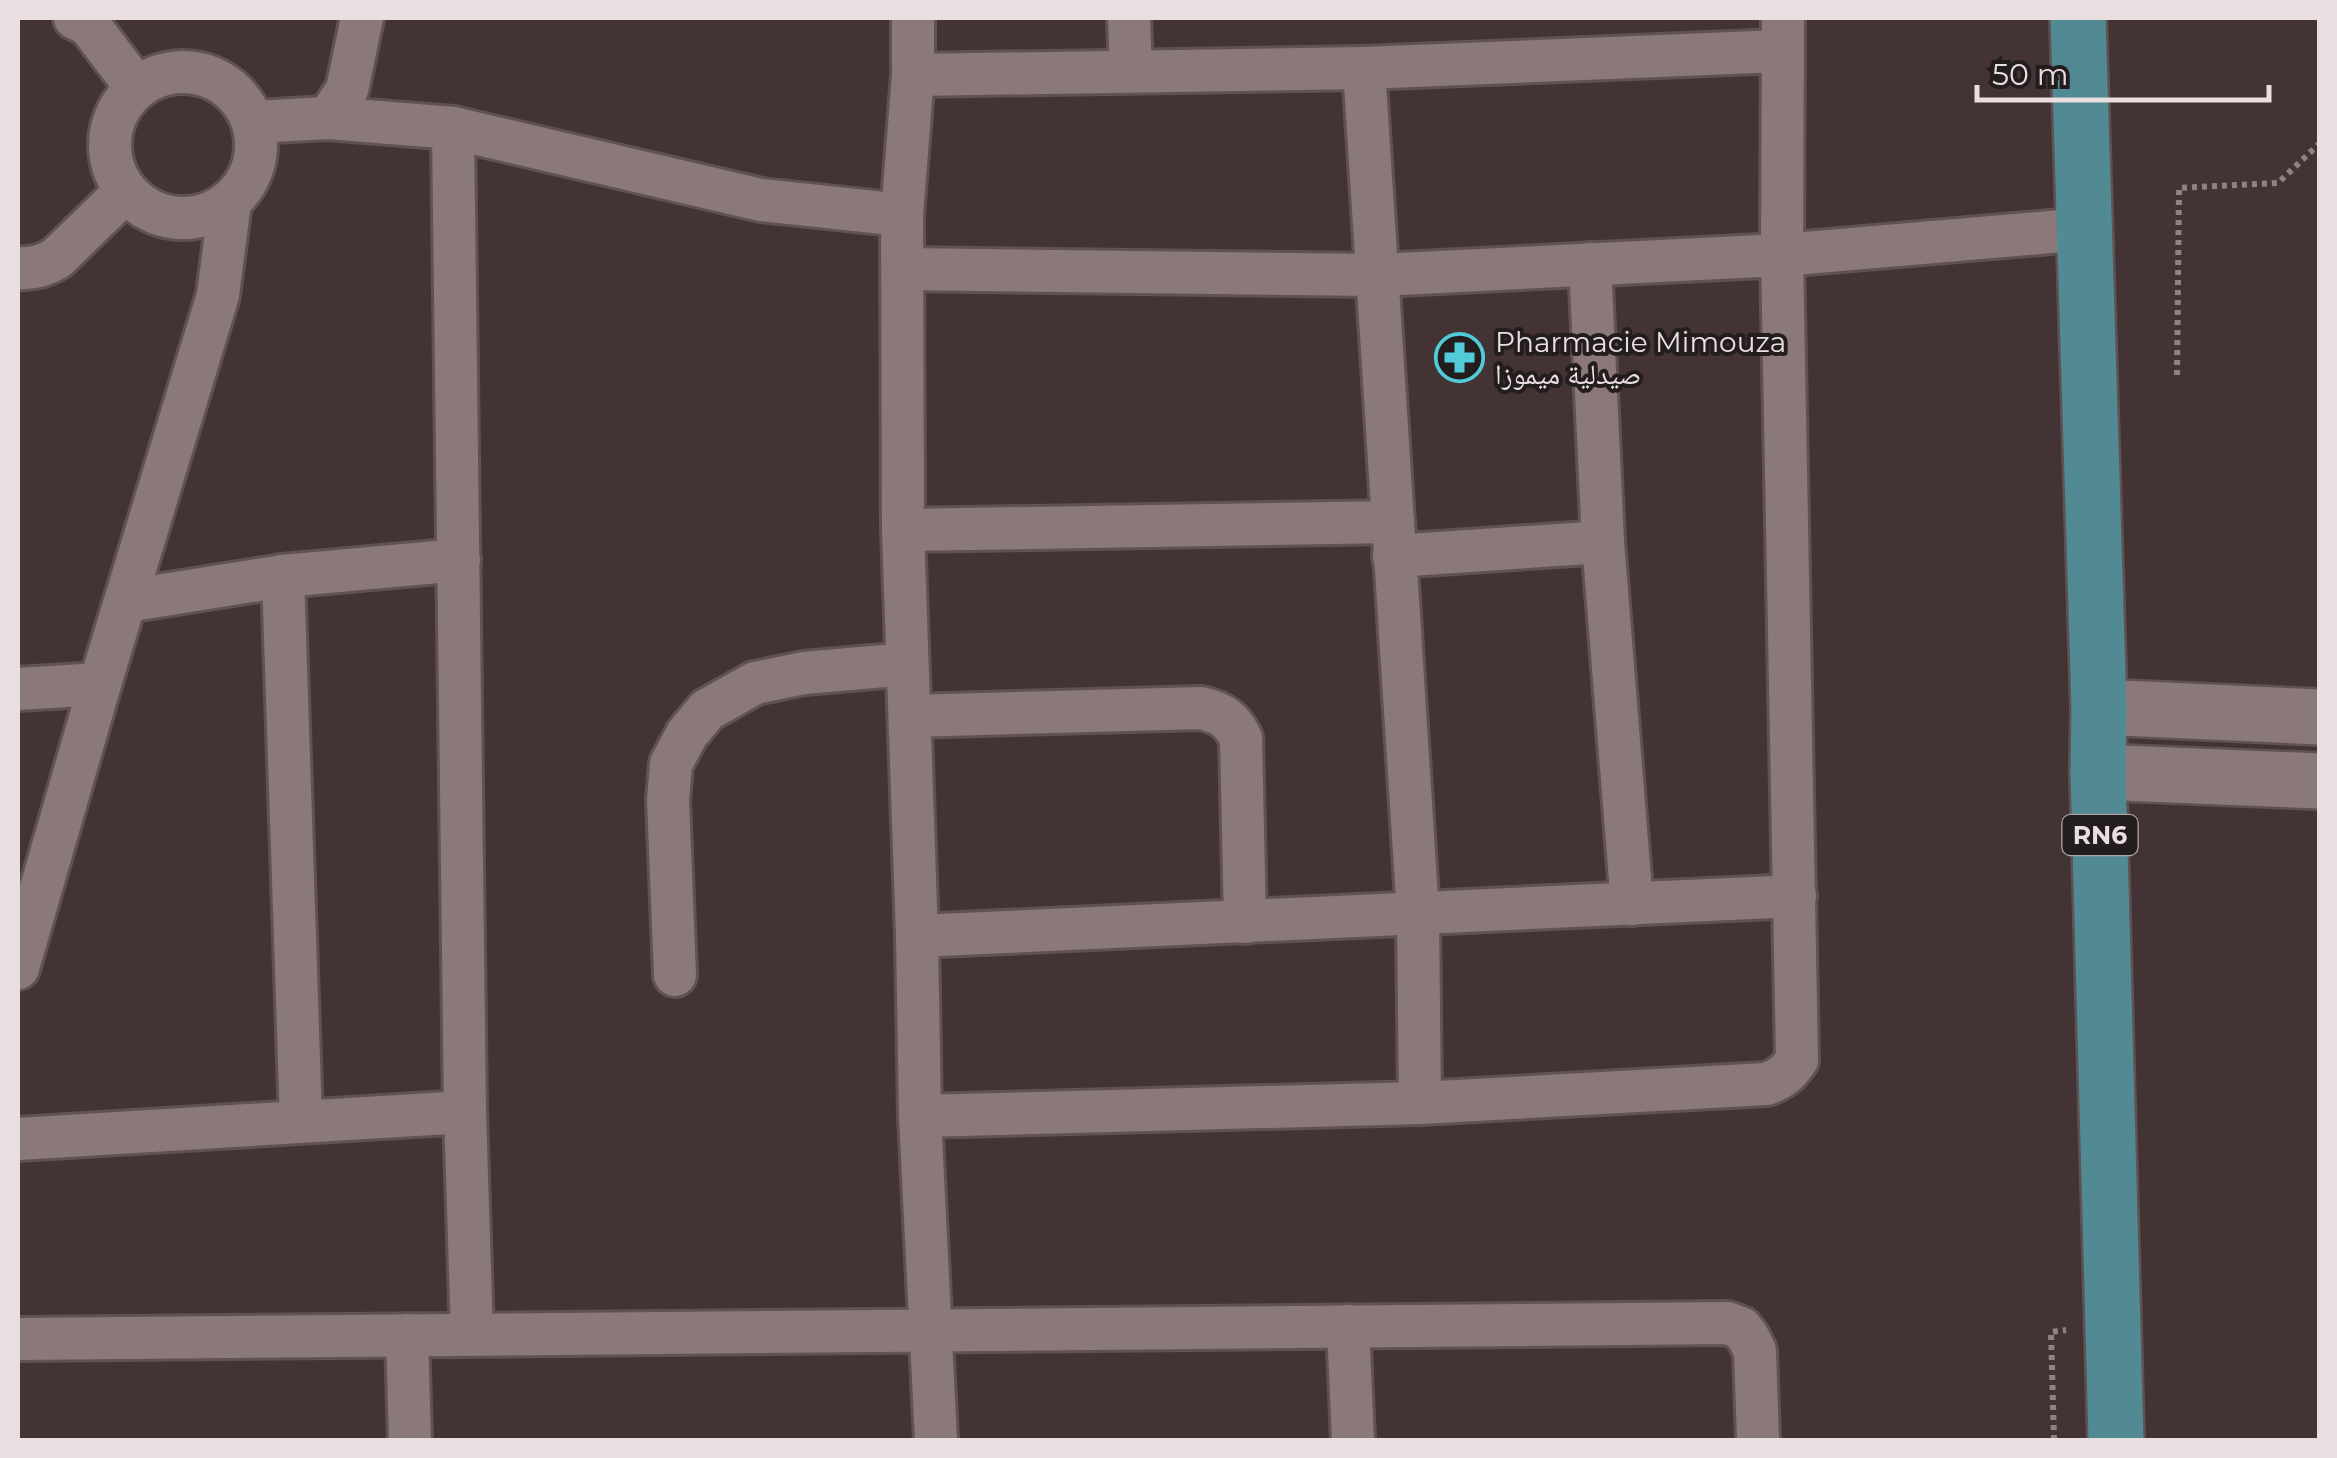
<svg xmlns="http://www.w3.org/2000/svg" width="2337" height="1458" viewBox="0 0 2337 1458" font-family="Montserrat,'Noto Naskh Arabic',sans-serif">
<rect width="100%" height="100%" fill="#433335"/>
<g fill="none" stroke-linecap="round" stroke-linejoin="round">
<defs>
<g id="street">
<path d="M75,18L89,25L136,87"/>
<path d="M913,18V75L902,215L903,530L917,936L920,1116L936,1440"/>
<path d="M1129,18L1131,71"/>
<circle cx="183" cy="145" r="73"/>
<path d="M913,75L1364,68"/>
<path d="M328,118L347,90L362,18"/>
<path d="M253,122L328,118L453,128L761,200L902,215"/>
<path d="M453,128L465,1112L472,1334"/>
<path d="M1590,264L1603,542L1632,904"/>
<path d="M18,268C33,269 44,266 57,258L126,191"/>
<path d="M903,269L1378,275L1782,255L2086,229"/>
<path d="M903,530L1393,522"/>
<path d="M1394,556L1603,542"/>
<path d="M283,576L301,1121"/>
<path d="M126,601L283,576L459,560"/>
<path d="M18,689L100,684"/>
<path d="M910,716L1201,708C1222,713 1231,719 1241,738L1245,922"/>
<path d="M917,936L1795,896"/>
<path d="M18,968L100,684L218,295L230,202"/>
<path d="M675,975L668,800L671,764L687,734L707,710L755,683L804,673L907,664"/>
<path d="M1420,1103L1418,914L1364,68L1782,51"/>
<path d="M920,1116L1420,1103L1766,1084C1781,1079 1788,1073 1797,1060L1782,255L1783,18"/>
<path d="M18,1139L465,1112"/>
<path d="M1348,1326L1353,1440"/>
<path d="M407,1335L410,1440"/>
<path d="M18,1339L1727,1323L1741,1328L1748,1337L1755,1351L1758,1440"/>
</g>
<g id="secondary">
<path d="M2099,707L2320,717"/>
<path d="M2098,772L2320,781"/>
</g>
<path id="primary" d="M2078,18L2099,707L2098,772L2116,1440"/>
</defs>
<use href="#street" stroke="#5f5254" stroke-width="48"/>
<use href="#secondary" stroke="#5f5254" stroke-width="60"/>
<use href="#primary" stroke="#5f5254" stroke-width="60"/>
<g stroke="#8f8284" stroke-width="6" stroke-dasharray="5 5" stroke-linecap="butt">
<path d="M2177,375L2179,188L2278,183L2320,143"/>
<path d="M2054,1440L2051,1332L2066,1330"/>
</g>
<use href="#street" stroke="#8b787b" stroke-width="42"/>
<use href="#secondary" stroke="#8b787b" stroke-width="55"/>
<use href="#primary" stroke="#518a92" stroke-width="55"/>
</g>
<defs>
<symbol id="pharmacy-ring" viewBox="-11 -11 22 22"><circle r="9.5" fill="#241d1e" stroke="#52cbd9" stroke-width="1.5"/><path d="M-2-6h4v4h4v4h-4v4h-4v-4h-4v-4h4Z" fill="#52cbd9"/></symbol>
</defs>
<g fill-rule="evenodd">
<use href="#pharmacy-ring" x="1432" y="330" width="55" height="55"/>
</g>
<g text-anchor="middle" stroke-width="8" stroke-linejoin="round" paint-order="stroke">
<rect fill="#241d1e" stroke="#aea5a6" stroke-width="2.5" x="2062.5" y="815" width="75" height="40" rx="8"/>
<g font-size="25" font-weight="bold" fill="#e9dfe0">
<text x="2100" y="844">RN6</text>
</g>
<g font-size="28" fill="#e9dfe0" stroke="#241d1e" text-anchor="start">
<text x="1495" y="352">Pharmacie Mimouza<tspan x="1495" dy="32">صيدلية ميموزا</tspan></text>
</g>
</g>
<rect width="2337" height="1458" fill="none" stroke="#e9dfe0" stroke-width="40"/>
<path d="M1977 85v15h292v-15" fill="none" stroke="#e9dfe0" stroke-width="5"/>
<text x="1992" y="85" font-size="30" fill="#e9dfe0" stroke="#241d1e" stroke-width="8" paint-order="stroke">50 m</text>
</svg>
